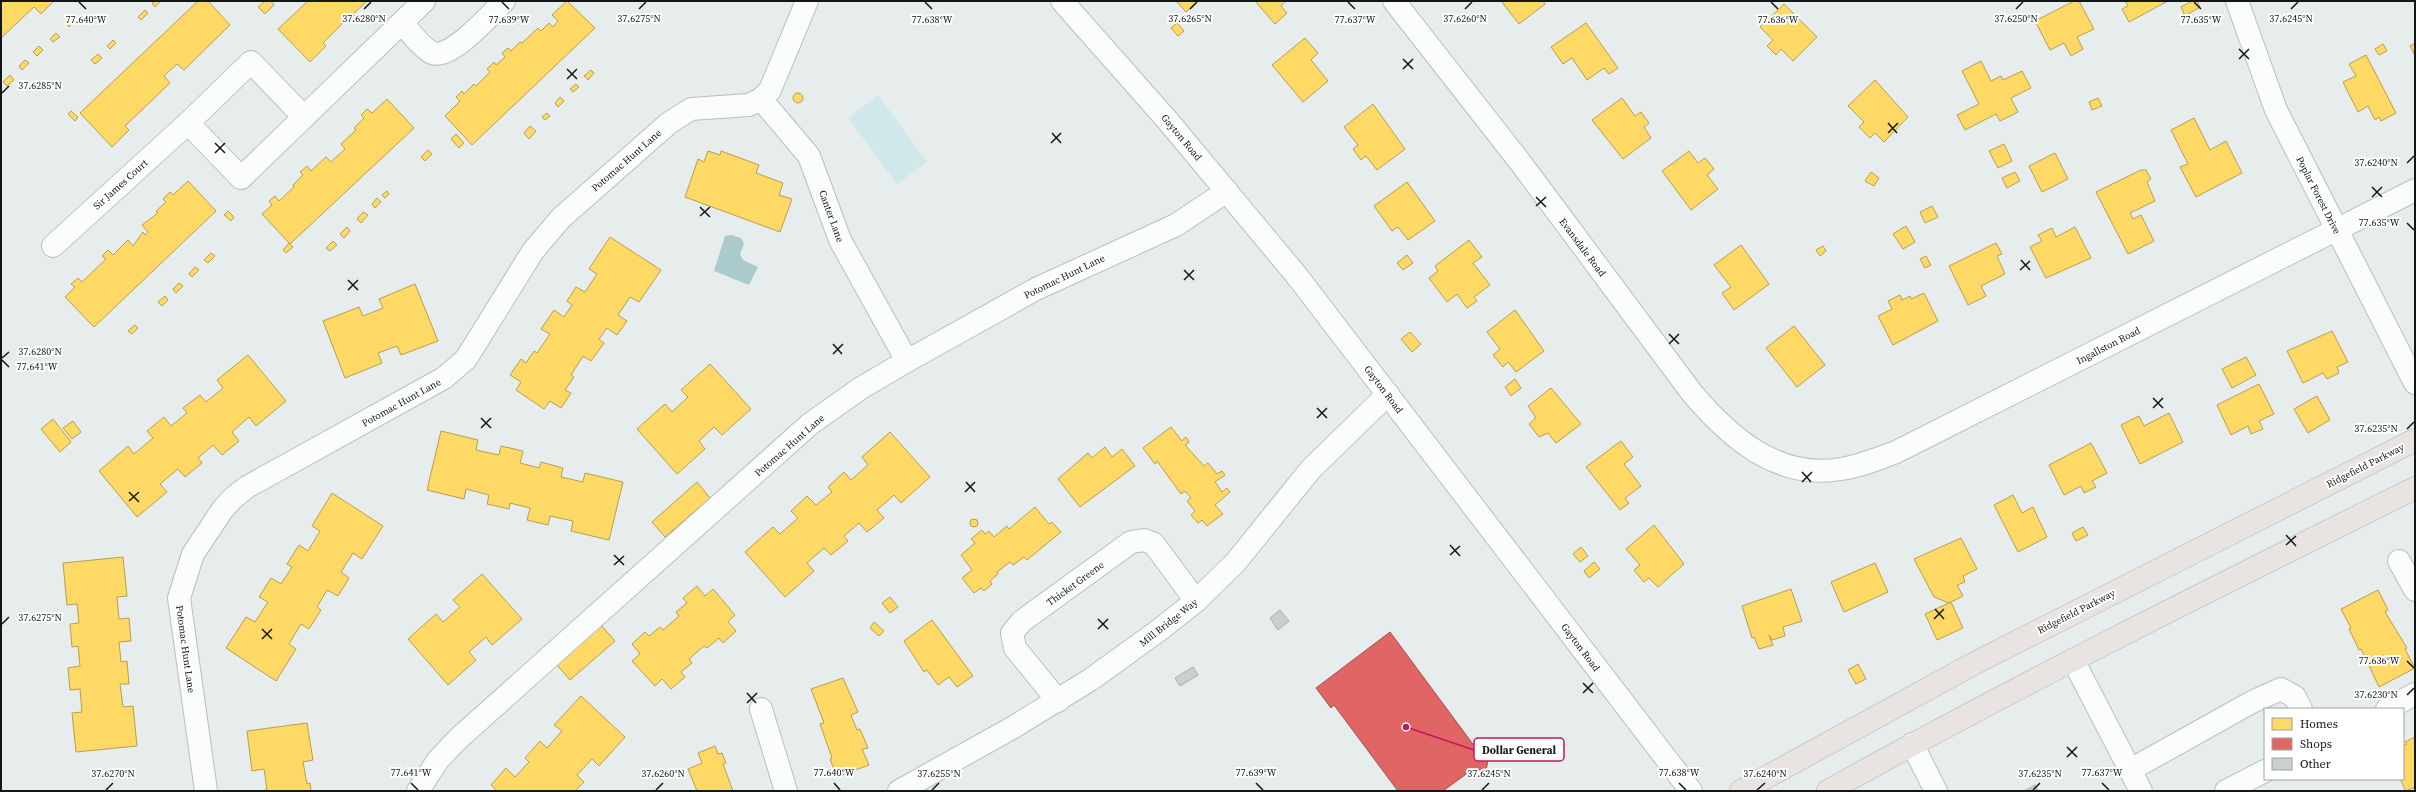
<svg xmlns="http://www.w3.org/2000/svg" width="2416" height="792" viewBox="0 0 2416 792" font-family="'Source Serif 4',serif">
<rect width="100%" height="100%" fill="#e7eded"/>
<path fill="#d0e8e9" d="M878,95L927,162L897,184L848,118Z"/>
<path fill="#abcacb" d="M731,235L741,238L744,244L740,254L743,260L758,267L749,285L714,271L725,236Z"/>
<g fill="#ffd966" stroke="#b89e4e">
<path d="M1,1H54L41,14L34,7L1,38Z"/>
<path d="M154,1H161L155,7L152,3Z"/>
<path d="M198,1H208L230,25L184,70L177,64L164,76L170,83L125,126L129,130L112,147L80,113Z"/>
<path d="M265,1H271L274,5L265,14L258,7Z"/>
<path d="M308,1H367L353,14L356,17L350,24L346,20L323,43L326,46L310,62L278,29Z"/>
<path d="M567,1L595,28L472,145L445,116L460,101L456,97L462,91L464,94L474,84L476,86L490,72L487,69L494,62L496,65L505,57L502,53L508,48L511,51L520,42L522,43L538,28L541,31L549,23L553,27L558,21L552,15Z"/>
<path d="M1176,1H1198L1186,12Z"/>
<path d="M1255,1H1286L1281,6L1287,13L1275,24Z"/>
<path d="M1501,1H1543L1545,4L1519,24Z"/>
<path d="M2074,1H2079L2094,29L2077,37L2083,49L2071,56L2064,43L2050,50L2035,21Z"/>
<path d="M2125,1H2168L2129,22L2122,9L2128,6Z"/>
<path d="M2192,1H2197L2200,7L2185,16L2181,7Z"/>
<path d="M1784,4L1817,37L1793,61L1781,49L1776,55L1767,46L1773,40L1760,27Z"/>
<path d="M145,10L148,13L141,20L138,17Z"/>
<path d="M71,17L75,21L69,27L65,23Z"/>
<path d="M1177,23L1184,31L1178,36L1171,28Z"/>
<path d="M1586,23L1618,68L1609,74L1604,68L1587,80L1572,58L1563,64L1551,47Z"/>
<path d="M56,33L60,37L53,42L50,39Z"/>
<path d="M1305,38L1318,53L1311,60L1328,81L1303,102L1272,65Z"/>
<path d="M113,40L116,43L110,49L107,46Z"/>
<path d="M2415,43V56L2410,46Z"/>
<path d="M2383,44L2387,51L2379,55L2375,49Z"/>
<path d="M39,46L43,50L37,56L33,52Z"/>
<path d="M98,54L102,58L95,64L91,60Z"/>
<path d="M2366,55L2396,113L2381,121L2379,117L2375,120L2368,106L2358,112L2343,82L2356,76L2349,64Z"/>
<path d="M25,60L29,63L22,70L19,66Z"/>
<path d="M1981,61L1991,81L2001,76L2003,80L2022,71L2031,88L2011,98L2018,112L2000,121L1996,114L1965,130L1957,115L1979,104L1962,71Z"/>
<path d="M591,70L594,73L588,80L584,76Z"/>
<path d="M10,75L14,80L7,86L3,82Z"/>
<path d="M1875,80L1908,117L1884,142L1875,133L1870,138L1859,127L1864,122L1848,106Z"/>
<path d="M576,84L579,87L573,92L570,89Z"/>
<circle cx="798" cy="98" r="5"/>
<path d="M560,97L564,101L558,107L555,103Z"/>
<path d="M1622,98L1635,116L1641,112L1649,123L1644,127L1651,138L1623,159L1592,120Z"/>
<path d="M2098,98L2102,106L2092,110L2089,102Z"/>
<path d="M387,99L414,128L290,244L262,214L272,205L269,201L275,196L279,201L294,187L293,185L303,175L300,172L307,166L311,171L326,157L331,162L345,149L341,144L356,130L354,128L364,118L361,115L367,109L372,113Z"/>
<path d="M1373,104L1405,149L1377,170L1366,156L1361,160L1353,149L1358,145L1344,127Z"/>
<path d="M71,111L78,117L75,121L68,114Z"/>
<path d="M547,113L550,116L545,120L542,117Z"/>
<path d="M2194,118L2210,150L2226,141L2242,173L2196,197L2180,167L2188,164L2171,130Z"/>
<path d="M530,126L536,131L529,139L524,133Z"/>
<path d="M456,134L464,143L459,148L451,139Z"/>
<path d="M2004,144L2012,161L1998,168L1989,151Z"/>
<path d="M428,150L432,154L425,161L421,157Z"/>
<path d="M708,151L720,155L721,151L759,165L756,173L783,183L779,195L792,199L780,232L685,197L698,159L704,162Z"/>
<path d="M1689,151L1698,163L1705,158L1714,169L1707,175L1718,189L1691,210L1662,171Z"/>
<path d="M2055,153L2068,179L2042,192L2029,166Z"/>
<path d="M2141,170H2146L2151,179L2147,182L2155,201L2130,213L2133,219L2141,215L2154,241L2128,254L2096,192Z"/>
<path d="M1871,172L1879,178L1874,186L1865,181Z"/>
<path d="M2015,172L2020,181L2007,188L2002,178Z"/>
<path d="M188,181L216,211L94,327L65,297L75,287L71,284L78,278L82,282L106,259L102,256L108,250L113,255L128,240L133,246L143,232L145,235L148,232L142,225L158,213L156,211L166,202L163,199L170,192L173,195Z"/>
<path d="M1407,182L1435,221L1408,240L1398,227L1392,231L1374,206Z"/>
<path d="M387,191L389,194L385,198L382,195Z"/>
<path d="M377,198L381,202L375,208L372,204Z"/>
<path d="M1932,206L1938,217L1925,223L1920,212Z"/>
<path d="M228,211L234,217L231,221L224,215Z"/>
<path d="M363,212L368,215L361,223L357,219Z"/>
<path d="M1906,226L1915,242L1903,249L1893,234Z"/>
<path d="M347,227L350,231L344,238L340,234Z"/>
<path d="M2075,227L2091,258L2046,278L2030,247L2042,241L2038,235L2052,228L2056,237Z"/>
<path d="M610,237L661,270L639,302L630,297L618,315L627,321L617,335L607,328L599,339L604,343L591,361L583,356L571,375L574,377L565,390L571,393L561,408L550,401L544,409L516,390L521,382L510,375L521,359L526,363L534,351L537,353L550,334L541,329L554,310L564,317L572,305L567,301L576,287L585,292L597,274L589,269Z"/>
<path d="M1469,240L1482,257L1473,263L1490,285L1474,297L1477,301L1467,308L1457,294L1447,302L1429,278L1438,271L1435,266Z"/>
<path d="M333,241L337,245L330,251L326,248Z"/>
<path d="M289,243L293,247L286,253L283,250Z"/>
<path d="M1996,243L2002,254L1997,256L2005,274L1981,286L1986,296L1968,305L1949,266Z"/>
<path d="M1741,245L1769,284L1734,310L1722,293L1731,287L1714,265Z"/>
<path d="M1823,246L1826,251L1820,256L1816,250Z"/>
<path d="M211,253L215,256L208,263L204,260Z"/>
<path d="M1407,255L1413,263L1403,270L1397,263Z"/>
<path d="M1926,256L1931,265L1925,268L1920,259Z"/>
<path d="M195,267L199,270L192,277L189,274Z"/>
<path d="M179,283L183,286L176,293L173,289Z"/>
<path d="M415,284L438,341L401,355L397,346L378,353L382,363L345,378L323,321L359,307L363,316L383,308L379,299Z"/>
<path d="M1924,293L1938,321L1893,345L1878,316L1892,309L1888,301L1900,295L1902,300L1910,296L1911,299Z"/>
<path d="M165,296L168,300L162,306L158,302Z"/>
<path d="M1515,310L1544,351L1516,372L1508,362L1503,367L1493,355L1500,349L1487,332Z"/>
<path d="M135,325L138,328L132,334L128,331Z"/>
<path d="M1794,326L1825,365L1797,387L1766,348Z"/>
<path d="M2332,331L2348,362L2337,367L2339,373L2327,379L2323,373L2303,383L2287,351Z"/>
<path d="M1410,332L1421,344L1412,352L1401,339Z"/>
<path d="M248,355L286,401L256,426L249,417L232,432L239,441L222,455L213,445L198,458L202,463L185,477L178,469L160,484L167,492L137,517L99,471L128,446L134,454L153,438L147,431L164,417L171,426L187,413L183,408L200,395L206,402L223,388L217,380Z"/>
<path d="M2246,357L2256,375L2232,388L2222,369Z"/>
<path d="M710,364L751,409L722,435L714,427L699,441L705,449L677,474L637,429L665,404L672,412L688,397L681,390Z"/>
<path d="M1515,379L1521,388L1511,396L1505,387Z"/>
<path d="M2259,384L2274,414L2259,421L2263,429L2251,434L2248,426L2231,435L2217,405Z"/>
<path d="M1551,388L1581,424L1556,443L1548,433L1539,437L1529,424L1535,419V416L1528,406Z"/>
<path d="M2317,396L2330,420L2308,433L2294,409Z"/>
<path d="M2169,413L2183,442L2140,464L2121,425L2139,416L2144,426Z"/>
<path d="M53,419L71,442L60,452L41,429Z"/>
<path d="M73,421L81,432L72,439L63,428Z"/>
<path d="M1171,427L1182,441L1186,437L1189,442L1185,445L1204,466L1208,463L1217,474L1222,471L1225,475L1215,482L1222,492L1227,488L1230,492L1215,505L1223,514L1207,526L1202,520L1198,523L1191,515L1195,511L1187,501L1191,498L1185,491L1181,494L1157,461L1155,464L1143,448Z"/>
<path d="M441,431L478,440L476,450L499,455L501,446L523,451L520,463L539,468L541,462L563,468L561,477L583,482L585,473L623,482L609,540L571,531L573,521L550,516L548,525L527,520L530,508L510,503L509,509L487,504L489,495L466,489L464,499L427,490Z"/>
<path d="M890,432L930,477L901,503L894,495L877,510L884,518L867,532L859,523L844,536L848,541L831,555L824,548L807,563L814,571L785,597L745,552L773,527L780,534L798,518L791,511L807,496L816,505L832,492L828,487L844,472L851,480L868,465L862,457Z"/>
<path d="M1621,441L1633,457L1624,464L1641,486L1625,498L1629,503L1620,510L1586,467Z"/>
<path d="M2091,443L2107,473L2092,481L2096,487L2084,493L2081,486L2064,495L2049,465Z"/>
<path d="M1105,447L1112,457L1122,449L1135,466L1080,507L1058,479L1088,453L1092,458Z"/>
<path d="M697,482L710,498L665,537L652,522Z"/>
<path d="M332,493L383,526L362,559L353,553L341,572L349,578L338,596L327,590L317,607L321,610L309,629L301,624L289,644L296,649L276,681L226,648L246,617L255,622L268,602L259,597L271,578L281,584L292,567L287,564L299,545L308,551L320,531L312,526Z"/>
<path d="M2013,495L2022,513L2033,507L2047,537L2018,552L1994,505Z"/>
<path d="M1035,507L1049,524L1052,522L1061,532L1027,560L1024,557L1013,565L1010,562L997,572L998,574L990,581L992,584L984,591L981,588L974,593L962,578L972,570L961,555L975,543L971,539L982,530L985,534L989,531L994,537L1007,526L1009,529Z"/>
<circle cx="974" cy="523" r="4"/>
<path d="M1654,525L1684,564L1658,587L1649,578L1644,582L1634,570L1640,565L1626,549Z"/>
<path d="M2083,527L2088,535L2076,541L2072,533Z"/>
<path d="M1961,538L1977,569L1963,576L1965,582L1957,585L1963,596L1949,603L1934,597L1914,559Z"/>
<path d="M1581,547L1588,556L1580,562L1573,554Z"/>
<path d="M123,557L127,596L117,597L119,619L129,618L131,641L119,642L121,662L127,661L129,684H120L123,707L133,706L137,746L76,752L72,713L82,712L80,689L70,690L68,668L80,666L78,646L72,647L70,624L79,623L77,604L67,605L63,563Z"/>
<path d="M1594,562L1600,569L1589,578L1584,571Z"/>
<path d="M1875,563L1888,592L1844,612L1831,582Z"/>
<path d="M482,574L522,619L492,645L486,637L469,652L476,660L448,685L408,639L436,614L443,622L460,607L453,600Z"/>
<path d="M697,586L705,596L713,589L735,615L728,622L736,631L723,643L719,638L707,648L704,646L689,659L692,663L681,672L685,677L671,689L662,679L655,686L632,661L640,654L632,644L645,632L649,636L660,627L663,630L679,616L676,612L687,603L683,598Z"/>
<path d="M1791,589L1802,621L1783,627L1785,636L1772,640L1769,635L1773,645L1759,649L1754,637L1752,638L1742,606Z"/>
<path d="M2378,590L2388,610L2385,612L2407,648L2405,649L2415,668L2379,687L2361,649L2359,650L2349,629L2351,628L2341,609Z"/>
<path d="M890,597L898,607L890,613L882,603Z"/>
<path d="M1951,602L1963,628L1937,640L1925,614Z"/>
<path d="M932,620L973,676L957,687L949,677L938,685L927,670L924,672L904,641Z"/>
<path d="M874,622L884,631L879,636L870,628Z"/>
<path d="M601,625L615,641L570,680L556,664Z"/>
<path d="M1858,664L1866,679L1856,684L1848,670Z"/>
<path d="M843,678L858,712L851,715L857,730L860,729L868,748L862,749L869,765L837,777L830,759L832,758L820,724L824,723L811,689Z"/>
<path d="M581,696L625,737L599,766L592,759L577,775L584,782L575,791H497L491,785L506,768L515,777L529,762L525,758L540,741L547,748L562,731L554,725Z"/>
<path d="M307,723L313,760L303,762L307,784L310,783L311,791H263L267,789L264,769L252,771L247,731Z"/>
<path d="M2415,737V787L2406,791L2400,779H2403V746L2407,744L2405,742Z"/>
<path d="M715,746L718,754L722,753L726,763L723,764L733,791H697L688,769L702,763L698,753Z"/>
</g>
<path fill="#e06666" stroke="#a24e4e" d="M1390,632L1475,747L1490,749L1486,771L1473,769L1443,791H1398L1334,705L1331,708L1316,688Z"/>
<g fill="#cacfcf" stroke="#a9adad">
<path d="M1280,610L1289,621L1278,630L1270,618Z"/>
<path d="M1193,667L1198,675L1180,686L1175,678Z"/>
<path d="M2035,785L2038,791H2024Z"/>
</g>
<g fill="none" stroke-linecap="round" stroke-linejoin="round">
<defs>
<g id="minor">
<path d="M1062,1L1168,121L1297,276L1691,791"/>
<path d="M1394,1L1520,162L1692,393C1730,438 1778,480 1841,469C1860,466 1878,459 1896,452L2415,190"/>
<path d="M2237,1L2276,110L2415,383"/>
<path d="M402,23C410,32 421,47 432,53C450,61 492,13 504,1"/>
<path d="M761,99L809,156L840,240L907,361"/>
<path d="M188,123L251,62L304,117"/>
<path d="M53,246L188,123L241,178L424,1"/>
<path d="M2399,561L2415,590"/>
<path d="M2073,660L2141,791"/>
<path d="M1058,701L1015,648L1012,633L1022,621L1131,542L1144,540L1154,544L1196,601"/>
<path d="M761,709L786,791"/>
<path d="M2387,709L2415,694"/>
<path d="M1912,744L1936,791"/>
<path d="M2130,770L2252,702L2281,689L2295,697L2301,709"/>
<path d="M206,791L179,598L193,554L223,509L233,498L247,487L444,378L466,359L533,251L561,218L669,123L691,109L749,105L761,99L770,90L807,1"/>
<path d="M418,791L438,760L458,739L810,424L861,388L907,361L1036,289L1176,225L1227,191"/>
<path d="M899,791L1012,728L1090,680L1158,631L1196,601L1235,563L1311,469L1388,394"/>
<path d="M2226,791L2265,771"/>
</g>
<g id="major">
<path d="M1741,791L1975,663L2415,440"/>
<path d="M1828,791C2020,684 2218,586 2415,488"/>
</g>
</defs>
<use href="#minor" stroke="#babebe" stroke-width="24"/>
<use href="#major" stroke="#c7caca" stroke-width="24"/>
<use href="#minor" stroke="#fbfcfc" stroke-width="22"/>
<use href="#major" stroke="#e9e4e2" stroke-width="22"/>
</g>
<path fill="none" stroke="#131617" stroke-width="1.5" d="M79,2L86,9M502,2L509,9M925,2L932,9M1348,2L1355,9M1771,2L1778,9M2194,2L2201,9M364,9L371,2M639,9L646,2M1190,9L1197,2M1465,9L1472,2M2016,9L2023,2M2291,9L2298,2M2239,49L2249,59M1403,59L1413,69M2239,59L2249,49M567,69L577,79M1403,69L1413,59M567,79L577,69M2,93L9,86M1888,123L1897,133M1052,133L1061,143M1888,133L1898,123M215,143L225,153M1051,143L1061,133M215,153L225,143M2407,163L2414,156M2372,187L2382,197M1536,197L1546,207M2372,197L2382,187M1536,206L1546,197M700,207L710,217M700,216L710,207M2407,223L2414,230M2021,260L2030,270M1184,270L1194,280M2020,270L2030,261M348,280L358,290M1184,280L1194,270M348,290L358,280M1669,334L1679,344M833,344L842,354M1669,344L1679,334M833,354L843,344M2,358L9,352M2,360L9,367M2153,398L2163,408M1317,408L1327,418M2153,408L2163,398M481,418L491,428M1317,418L1327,408M481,428L491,418M2407,429L2414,422M1802,472L1811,482M966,482L975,492M1802,482L1812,472M129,492L139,502M965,492L975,482M129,501L139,492M2286,535L2296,546M1450,545L1460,556M2286,545L2296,536M614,555L624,565M1450,555L1460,546M614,565L624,556M1935,609L1944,619M1098,619L1108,629M1934,619L1944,609M2,624L9,617M262,629L272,639M1098,629L1108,619M262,639L272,629M2407,661L2414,668M1583,683L1593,693M747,693L756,703M1583,693L1593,683M2407,695L2414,688M747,703L757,693M2067,747L2077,757M2067,757L2077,747M411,783L418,790M834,783L840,790M1256,783L1263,790M1679,783L1686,790M2102,783L2109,790M106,790L113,783M656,790L663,783M932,790L939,783M1482,790L1489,783M1757,790L1765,783M2033,790L2040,783"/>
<g text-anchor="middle" stroke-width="4" stroke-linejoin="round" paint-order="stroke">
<g font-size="10" fill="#131617" stroke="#fff">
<text transform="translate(1182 137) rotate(50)" y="4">Gayton Road</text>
<text transform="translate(626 160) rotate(-41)" y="4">Potomac Hunt Lane</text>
<text transform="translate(120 184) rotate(-42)" y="4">Sir James Court</text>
<text transform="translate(2319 195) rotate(63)" y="4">Poplar Forest Drive</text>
<text transform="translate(832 216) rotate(70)" y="4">Canter Lane</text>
<text transform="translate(1583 247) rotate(53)" y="4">Evansdale Road</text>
<text transform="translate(1064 276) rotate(-26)" y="4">Potomac Hunt Lane</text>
<text transform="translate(2108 345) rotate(-27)" y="4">Ingallston Road</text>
<text transform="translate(1384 389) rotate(53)" y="4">Gayton Road</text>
<text transform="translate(401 402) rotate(-29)" y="4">Potomac Hunt Lane</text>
<text transform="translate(789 445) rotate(-41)" y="4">Potomac Hunt Lane</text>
<text transform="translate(2365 465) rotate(-27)" y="4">Ridgefield Parkway</text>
<text transform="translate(1075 583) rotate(-36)" y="4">Thicket Greene</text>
<text transform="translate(2076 611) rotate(-27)" y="4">Ridgefield Parkway</text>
<text transform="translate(1168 622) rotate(-38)" y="4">Mill Bridge Way</text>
<text transform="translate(1581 647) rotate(53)" y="4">Gayton Road</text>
<text transform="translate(186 649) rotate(82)" y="4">Potomac Hunt Lane</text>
</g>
</g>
<g font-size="10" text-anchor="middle" fill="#131617" stroke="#fff" stroke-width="4" stroke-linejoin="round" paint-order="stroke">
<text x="364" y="22">37.6280°N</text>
<text x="639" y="22">37.6275°N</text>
<text x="1190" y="22">37.6265°N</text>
<text x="1465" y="22">37.6260°N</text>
<text x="2016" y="22">37.6250°N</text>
<text x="2291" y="22">37.6245°N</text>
<text x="509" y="23">77.639°W</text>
<text x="2201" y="23">77.635°W</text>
<text x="86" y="23">77.640°W</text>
<text x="932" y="23">77.638°W</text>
<text x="1355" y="23">77.637°W</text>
<text x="1778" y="23">77.636°W</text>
<text x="40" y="89">37.6285°N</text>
<text x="2376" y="166">37.6240°N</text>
<text x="2379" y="226">77.635°W</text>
<text x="40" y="355">37.6280°N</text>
<text x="37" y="370">77.641°W</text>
<text x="2376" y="432">37.6235°N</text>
<text x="40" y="621">37.6275°N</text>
<text x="2379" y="664">77.636°W</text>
<text x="2376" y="698">37.6230°N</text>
<text x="411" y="776">77.641°W</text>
<text x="834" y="776">77.640°W</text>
<text x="1256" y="776">77.639°W</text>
<text x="1679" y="776">77.638°W</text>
<text x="2102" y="776">77.637°W</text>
<text x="113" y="777">37.6270°N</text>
<text x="663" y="777">37.6260°N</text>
<text x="939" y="777">37.6255°N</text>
<text x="1489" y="777">37.6245°N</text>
<text x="1765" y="777">37.6240°N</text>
<text x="2040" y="777">37.6235°N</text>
</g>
<path fill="none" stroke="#c2185b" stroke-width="1.5" d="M1406 727L1474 750"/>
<circle fill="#c2185b" stroke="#fff" stroke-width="1.5" cx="1406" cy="727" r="4"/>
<rect fill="#fff" stroke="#c2185b" stroke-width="1.5" x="1474" y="738" width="90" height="23" rx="4"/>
<g font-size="11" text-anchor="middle" font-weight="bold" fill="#131617">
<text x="1519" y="754">Dollar General</text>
</g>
<rect width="2416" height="792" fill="none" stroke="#131617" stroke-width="4"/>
<rect x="2264" y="708" width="140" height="72" fill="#ffffff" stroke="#a1a2a2"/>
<rect x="2272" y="718" width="20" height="12" fill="#ffd966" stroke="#a1a2a2"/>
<text x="2300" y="728" font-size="12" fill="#131617">Homes</text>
<rect x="2272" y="738" width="20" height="12" fill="#e06666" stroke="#a1a2a2"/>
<text x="2300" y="748" font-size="12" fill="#131617">Shops</text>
<rect x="2272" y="758" width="20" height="12" fill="#cacfcf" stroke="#a1a2a2"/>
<text x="2300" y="768" font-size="12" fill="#131617">Other</text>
</svg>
